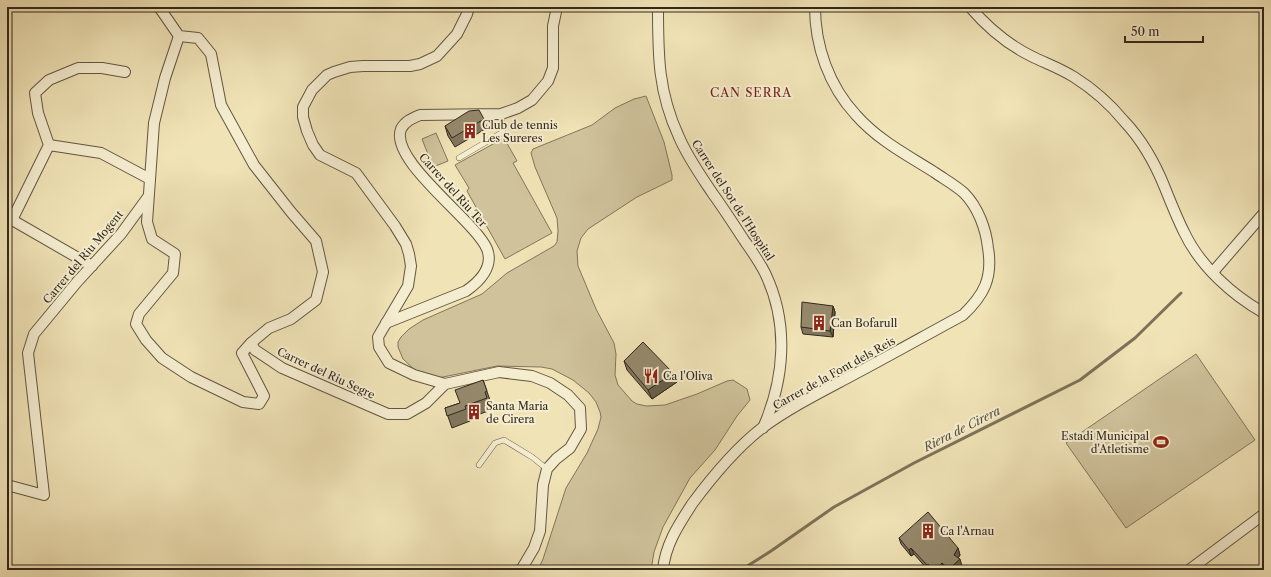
<svg xmlns="http://www.w3.org/2000/svg" width="1271" height="577" viewBox="0 0 1271 577" font-family="'Libre Caslon Text',serif">
<rect width="100%" height="100%" fill="#f0e3b6"/>
<filter id="stains"><feTurbulence type="fractalNoise" baseFrequency=".005" numOctaves="4"/><feColorMatrix values="0 0 0 0 .2 0 0 0 0 .09 0 0 0 0 .02 0 0 0 .5 -.17"/></filter>
<radialGradient id="worn" r=".72"><stop offset=".6" stop-color="#630" stop-opacity="0"/><stop offset="1" stop-color="#630" stop-opacity=".3"/></radialGradient>
<g fill="#d0c39c" stroke="#81765c">
<path d="M646,96L664,142L672,175V180L637,197L588,229L581,238L577,251L578,266L596,309L614,343L616,354L615,375L618,385L632,401L637,404L646,406L665,405L697,394L727,381L733,380L747,389L750,400L737,416L715,450L690,478L663,527L654,552L651,570H538L543,559L566,488L587,453L598,429L601,417L600,412L596,402L589,393L573,380L552,369L541,367L497,366L443,377L437,378L416,371L403,359L398,347V342L401,337L409,329L423,320L482,294L507,273L554,246L557,242L558,231L557,218L535,167L531,153L533,149L592,125L615,108L634,99Z"/>
<path d="M436,133L448,161L433,167L422,139Z"/>
<path d="M504,138L517,161L513,163L552,233L505,259L467,191L469,188L455,165Z"/>
<path d="M1196,354L1255,440L1126,528L1066,443Z"/>
</g>
<g fill="none" stroke-linecap="round" stroke-linejoin="round">
<path stroke="#7d7259" stroke-width="3" d="M741,570L771,551L834,507L914,463L1080,380L1135,338L1181,293"/>
<defs>
<g id="lane">
<path d="M459,158L503,132L501,114"/>
<path d="M479,465L495,443L504,440L532,457L547,469"/>
</g>
<g id="street">
<path d="M159,7L179,36L198,38L211,54L221,105L254,165L291,212L316,241L323,272L316,300L291,319L269,328L251,343L255,350L282,368L388,414H407L426,403L445,384L499,372L532,376L550,383L568,395L580,408L581,429L570,448L556,459L547,469L543,485L540,531L534,548L521,570"/>
<path d="M658,7C658,55 658,92 679,137C688,158 701,176 713,194C724,209 734,225 744,240C751,250 759,261 765,273C789,323 785,378 763,428"/>
<path d="M970,7C987,27 1007,44 1031,56C1045,63 1060,68 1074,77C1093,89 1110,104 1124,121C1142,140 1155,163 1165,188C1171,203 1177,218 1184,232C1200,266 1232,295 1264,313"/>
<path d="M179,36L165,78L154,123L147,222L152,239L175,254L173,273L139,314L136,324L146,340L162,358L191,377L243,402L259,404L264,396L242,353L251,343"/>
<path d="M49,145L101,153L150,179"/>
<path d="M7,217L92,266"/>
<path d="M12,220L49,145L38,113L35,93L49,80L78,68H102L125,72"/>
<path d="M1213,272L1264,213"/>
<path d="M386,323L466,291C479,282 494,267 487,249C475,220 389,161 401,129C405,121 413,118 420,115L501,114L518,108L532,100L548,81L553,68V26L557,7"/>
<path d="M445,384L414,375L389,363L379,347L378,337L408,286L411,266L409,254L406,244L395,226L356,173L320,155L313,145L307,131L303,117V107L312,90L327,75L334,72L350,67L363,66H410L420,64L437,56L457,34L467,14L469,7"/>
<path d="M7,485L44,495L28,353L34,334L77,282L121,234L148,197"/>
<path d="M663,570C665,545 679,524 692,504C712,477 735,449 762,428C789,408 821,392 851,376C889,356 926,335 963,315C984,295 993,278 988,248C986,229 978,207 964,193C955,185 944,179 934,172C907,155 878,140 856,115C829,86 815,46 815,7"/>
<path d="M1189,570L1264,514"/>
</g>
</defs>
<use href="#lane" stroke="#625742" stroke-width="6"/>
<use href="#street" stroke="#625742" stroke-width="12"/>
<use href="#lane" stroke="#f5edd0" stroke-width="5"/>
<use href="#street" stroke="#f5edd0" stroke-width="10"/>
</g>
<g fill="#80765d" stroke="#32281c">
<path d="M484,119L487,128L455,147L448,136L445,126Z"/>
<path d="M833,306L835,312L833,337L803,334L801,327Z"/>
<path d="M624,361L677,382L652,399L627,370Z"/>
<path d="M483,380L491,403L489,404L491,410L469,418L470,421L452,428L445,408L460,403Z"/>
<path d="M899,538L958,548L960,555L958,558L962,566L957,570H928L914,554L911,556L901,544Z"/>
</g>
<g fill="#68604c" stroke="#32281c">
<path d="M833,306L835,312L833,337L830,331Z"/>
<path d="M673,373L677,382L652,399L648,390Z"/>
<path d="M911,548L914,554L911,556L909,550Z"/>
<path d="M958,548L960,555L956,561L954,555Z"/>
<path d="M960,559L962,566L957,570H949V569Z"/>
<path d="M942,563L944,570H935Z"/>
<path d="M928,564L931,570H928L927,565Z"/>
</g>
<g fill="#95896c" stroke="#32281c">
<path d="M479,110L484,119L452,138L445,126L469,111Z"/>
<path d="M802,302L833,306L830,331L801,327Z"/>
<path d="M643,342L673,373L648,390L624,361Z"/>
<path d="M483,380L487,391L485,392L487,398L465,406L466,409L447,416L445,408L460,403L455,390Z"/>
<path d="M928,512L958,548L954,555L960,559L949,569L942,563L935,570H934L928,564L927,565L911,548L909,550L899,538Z"/>
</g>
<defs>
<symbol id="building-bare" viewBox="-9 -9 18 18"><path d="M-4-6H4V6H1V3H-1V6H-4ZM-2.5-4.3h1.7v1.8h-1.7ZM.8-4.3h1.7v1.8H.8ZM-2.5-1h1.7V.8h-1.7ZM.8-1h1.7V.8H.8Z" fill="#8f2418" stroke="#f5edd0" stroke-width="2.5" paint-order="stroke"/></symbol>
<symbol id="restaurant-bare" viewBox="-9 -9 18 18"><path d="M-5-6h1v4h1v-4h1v4h1v-4h1v5L-1.5 .5V6h-2V.5L-5-1ZM5-6V6H3V1.5H1.5Q1.5-4 5-6Z" fill="#8f2418" stroke="#f5edd0" stroke-width="2.5" paint-order="stroke"/></symbol>
<symbol id="stadium-bare" viewBox="-9 -9 18 18"><path d="M0-5a6.5 5 0 1 0 0 10a6.5 5 0 1 0 0-10ZM-3.5-1.8h7v3.6h-7Z" fill="#8f2418" stroke="#f5edd0" stroke-width="2.5" paint-order="stroke"/></symbol>
</defs>
<g fill-rule="evenodd">
<use href="#building-bare" x="459" y="120" width="22" height="22"/>
<use href="#building-bare" x="808" y="312" width="22" height="22"/>
<use href="#restaurant-bare" x="640" y="365" width="22" height="22"/>
<use href="#building-bare" x="463" y="401" width="22" height="22"/>
<use href="#stadium-bare" x="1150" y="431" width="22" height="22"/>
<use href="#building-bare" x="917" y="520" width="22" height="22"/>
</g>
<g text-anchor="middle" stroke-width="4" stroke-linejoin="round" paint-order="stroke">
<g font-size="11" fill="#32281c" stroke="#f5edd0" text-anchor="start">
<text x="482" y="129">Club de tennis<tspan x="482" dy="13">Les Sureres</tspan></text>
<text x="831" y="327">Can Bofarull</text>
<text x="663" y="380">Ca l'Oliva</text>
<text x="486" y="410">Santa Maria<tspan x="486" dy="13">de Cirera</tspan></text>
<text x="1149" y="440" text-anchor="end">Estadi Municipal<tspan x="1149" dy="13">d'Atletisme</tspan></text>
<text x="940" y="535">Ca l'Arnau</text>
</g>
<g font-size="11" fill="#32281c" stroke="#f5edd0">
<text transform="translate(453 190) rotate(48)" y="4">Carrer del Riu Ter</text>
<text transform="translate(733 200) rotate(57)" y="4">Carrer del Sot de l'Hospital</text>
<text transform="translate(83 257) rotate(-50)" y="4">Carrer del Riu Mogent</text>
<text transform="translate(326 373) rotate(25)" y="4">Carrer del Riu Segre</text>
<text transform="translate(834 373) rotate(-29)" y="4">Carrer de la Font dels Reis</text>
</g>
<g font-size="12" letter-spacing="1" fill="#7a1f14" stroke="#f5edd0">
<text x="751" y="97">CAN SERRA</text>
</g>
<g font-size="12" font-style="italic" fill="#584d3b" stroke="#f5edd0">
<text transform="translate(962 429) rotate(-27)" y="4">Riera de Cirera</text>
</g>
</g>
<rect width="1271" height="577" fill="none" stroke="#f0e3b6" stroke-width="24"/>
<rect x="8" y="8" width="1255" height="561" fill="none" stroke="#32281c" stroke-width="2"/>
<rect x="12" y="12" width="1247" height="553" fill="none" stroke="#32281c"/>
<path d="M1125 36v6h78v-6" fill="none" stroke="#32281c" stroke-width="2"/>
<text x="1131" y="36" font-size="12" fill="#32281c" stroke="#f5edd0" stroke-width="3" paint-order="stroke">50 m</text>
<rect width="100%" height="100%" filter="url(#stains)"/>
<rect width="100%" height="100%" fill="url(#worn)"/>
</svg>
